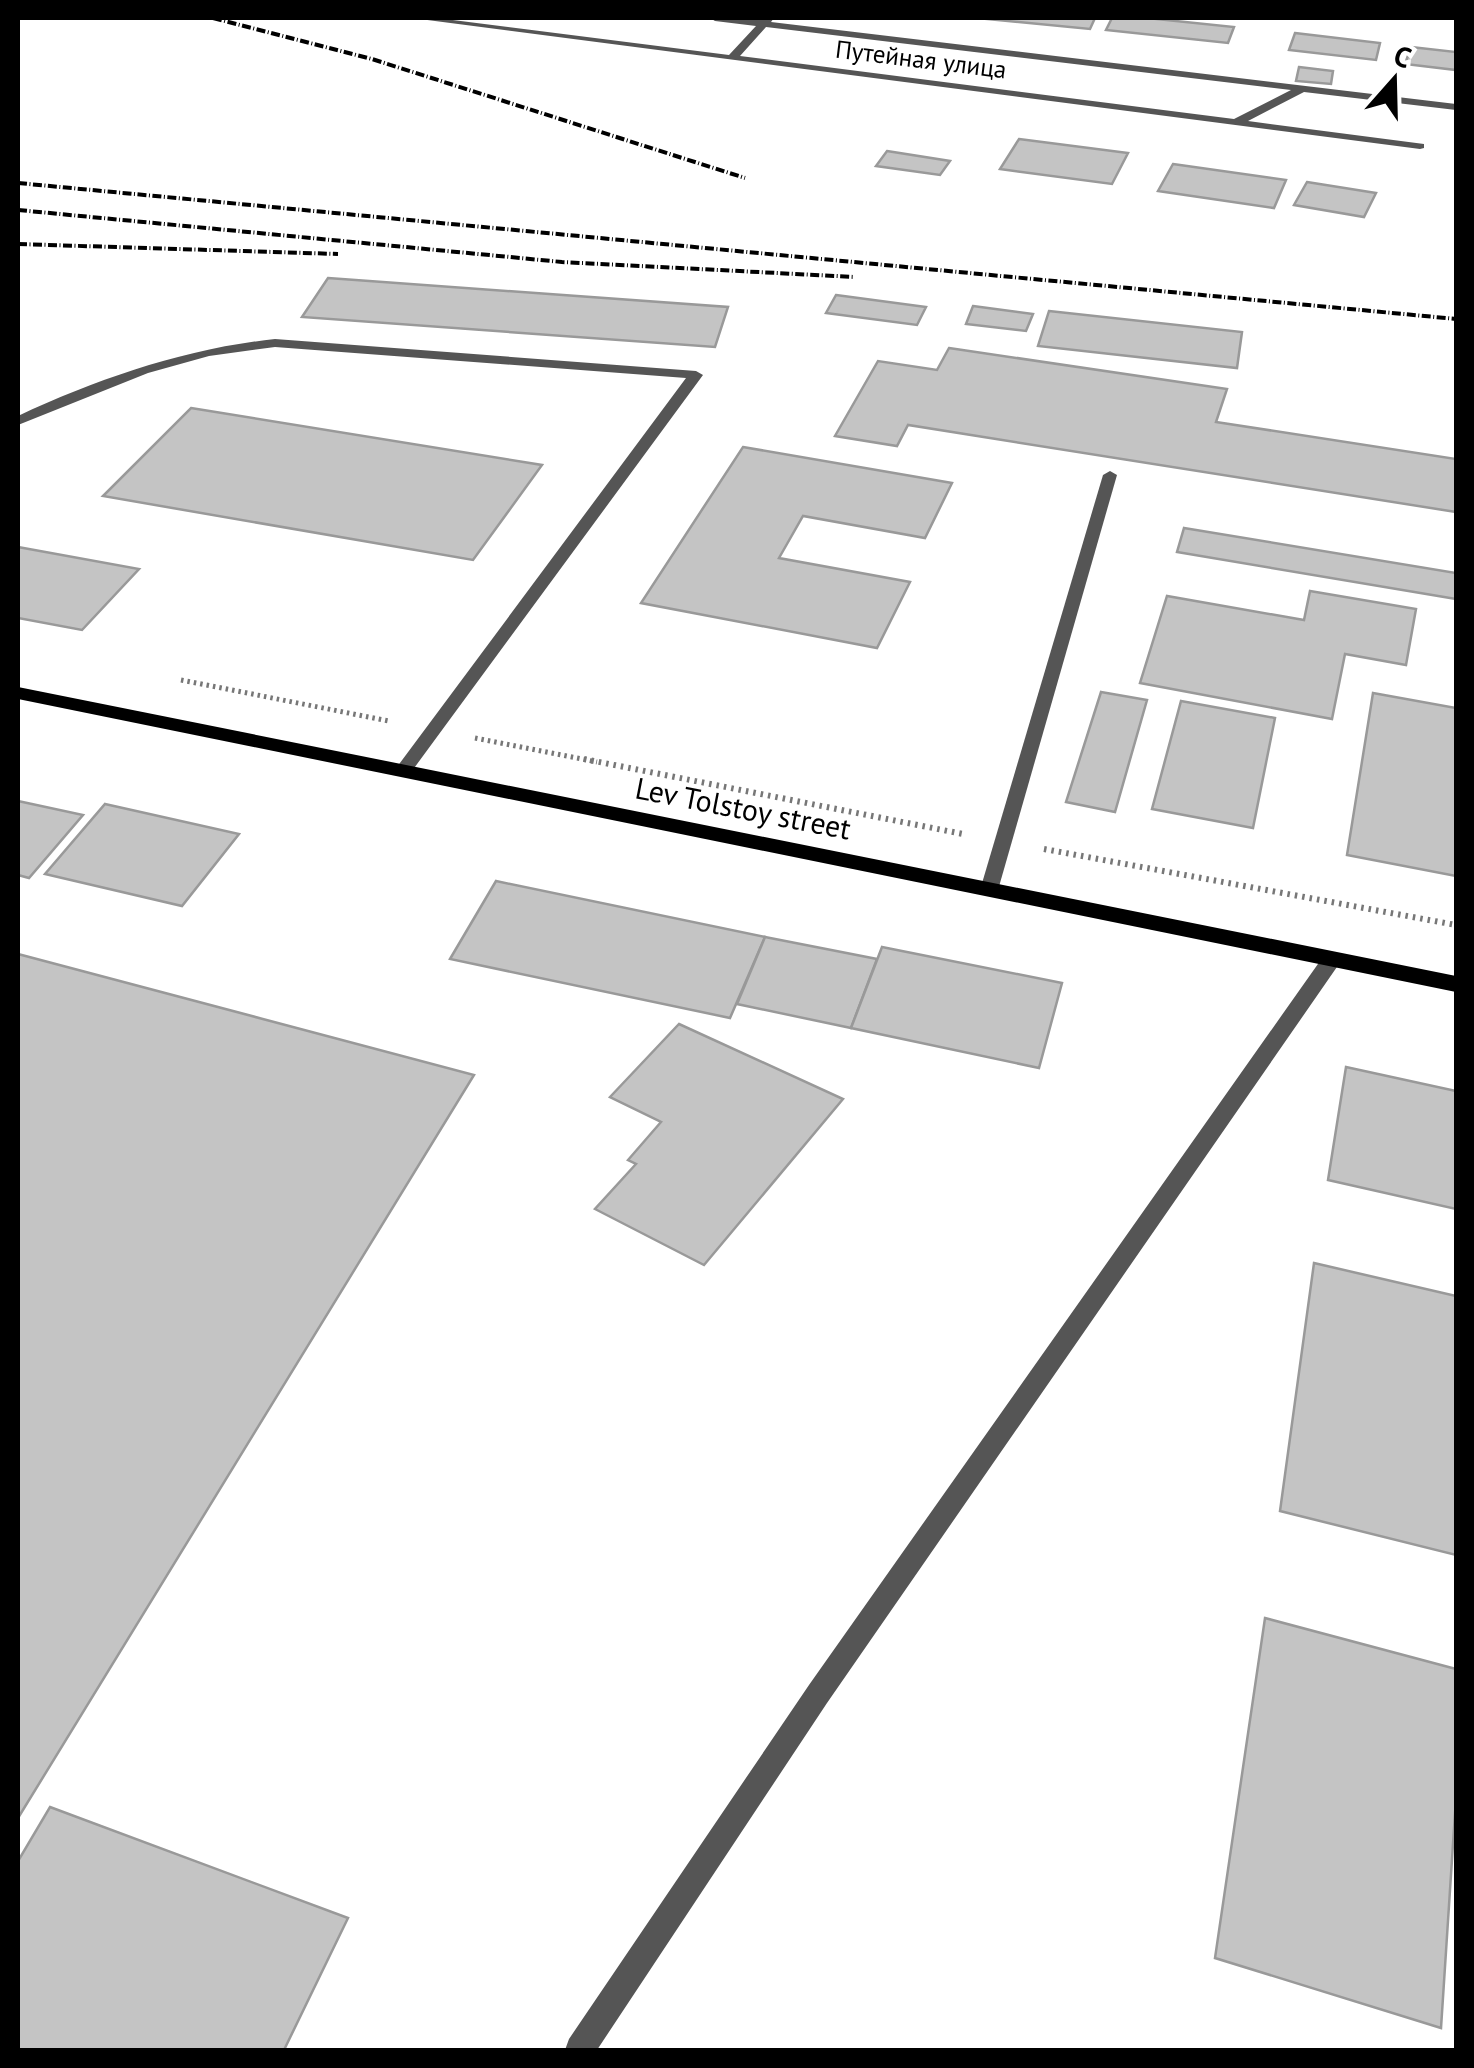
<svg xmlns="http://www.w3.org/2000/svg" width="1474" height="2068" viewBox="0 0 1474 2068" font-family="'PT Sans',sans-serif">
<rect width="100%" height="100%" fill="#fff"/>
<g fill="#c4c4c4" stroke="#999" stroke-width="2.5">
<path d="M977,18H1095L1090,29Z"/>
<path d="M1112,18H1147L1234,27L1228,43L1106,30Z"/>
<path d="M1295,33L1380,43L1376,60L1289,50Z"/>
<path d="M1411,47L1456,52V70L1405,64Z"/>
<path d="M1299,67L1333,71L1331,84L1296,81Z"/>
<path d="M1019,139L1128,153L1112,184L1000,169Z"/>
<path d="M887,151L950,161L940,175L876,166Z"/>
<path d="M1173,164L1286,180L1274,208L1158,191Z"/>
<path d="M1307,182L1376,193L1364,217L1294,205Z"/>
<path d="M328,278L728,307L715,347L302,317Z"/>
<path d="M836,295L926,307L917,325L826,313Z"/>
<path d="M973,306L1033,314L1026,331L966,324Z"/>
<path d="M1049,311L1242,332L1237,368L1038,346Z"/>
<path d="M949,348L1227,389L1216,422L1456,459V512L908,425L897,446L835,436L878,361L937,370Z"/>
<path d="M191,408L542,465L473,560L103,496Z"/>
<path d="M743,447L952,483L925,538L803,516L779,558L910,582L877,648L641,603Z"/>
<path d="M1184,528L1456,573V599L1177,552Z"/>
<path d="M18,547L139,569L82,630L18,618Z"/>
<path d="M1310,591L1416,609L1406,665L1345,654L1332,719L1140,683L1167,596L1304,620Z"/>
<path d="M1101,692L1147,700L1115,812L1066,802Z"/>
<path d="M1373,693L1456,708V876L1347,855Z"/>
<path d="M1181,701L1275,718L1253,828L1152,809Z"/>
<path d="M18,801L83,815L29,878L18,875Z"/>
<path d="M105,804L239,834L182,906L45,874Z"/>
<path d="M496,881L765,937L730,1018L450,959Z"/>
<path d="M765,937L877,959L851,1028L737,1004Z"/>
<path d="M882,947L1062,983L1039,1068L851,1028Z"/>
<path d="M18,954L474,1075L18,1818Z"/>
<path d="M679,1024L843,1099L704,1265L595,1209L636,1164L628,1160L661,1122L610,1097Z"/>
<path d="M1346,1067L1456,1091V1209L1328,1180Z"/>
<path d="M1314,1263L1456,1296V1555L1280,1511Z"/>
<path d="M1265,1618L1456,1669V1798L1441,2028L1215,1958Z"/>
<path d="M50,1807L348,1918L284,2050H18V1861Z"/>
</g>
<g fill="none" stroke-linecap="round" stroke-linejoin="round">
<g stroke="#777" stroke-width="5" stroke-dasharray="2.5 4" stroke-linecap="butt">
<path d="M181,680L389,721"/>
<path d="M475,738L597,762"/>
</g>
<g stroke="#777" stroke-width="6" stroke-dasharray="2.5 5" stroke-linecap="butt">
<path d="M584,759L963,834"/>
<path d="M1044,849L1456,925"/>
</g>
<path fill="#555" fill-rule="evenodd" d="M275,339L696,371L703,375L409,775H397L394,771L686,378L275,347L209,356L148,373L18,425V416C100,378 184,349 275,339Z"/>
<g fill="#555" fill-rule="evenodd">
<path d="M412,18H437L729,55L756,26L715,21L710,18L761,20L774,18L771,22L1456,104V110L1304,92L1248,121L1424,144V148L1420,149ZM766,27L1291,90L1234,119L740,56Z"/>
<path d="M1110,471L1117,475L998,890L996,894H982L980,890L1103,475Z"/>
<path d="M1332,952L1342,959L1339,964L827,1703L597,2050H565L569,2039L809,1685L1325,954Z"/>
</g>
<path fill="#000" fill-rule="evenodd" d="M18,687L1456,976V992L18,699Z"/>
<g stroke="#000" stroke-width="4" stroke-dasharray="9 2.5 1 2.5" stroke-linecap="butt">
<path d="M213,18L372,59L745,178"/>
<path d="M18,183L1456,319"/>
<path d="M18,210L562,262L855,277"/>
<path d="M18,244L338,254"/>
</g>
</g>
<g text-anchor="middle" stroke-width="8" stroke-linejoin="round" paint-order="stroke">
<g font-size="25" fill="#000" stroke="#fff">
<text transform="translate(921 59) rotate(7)" y="9">Путейная улица</text>
</g>
<g font-size="30" fill="#000" stroke="#fff">
<text transform="translate(743 809) rotate(11)" y="10">Lev Tolstoy street</text>
</g>
</g>
<rect width="1474" height="2068" fill="none" stroke="#000000" stroke-width="40"/>
<g transform="translate(1394 80) rotate(20)" stroke="#ffffff" stroke-width="8" paint-order="stroke">
<path d="M0-8L18 38L0 25L-18 38Z" fill="#000000"/>
<text y="-15" font-size="28" font-weight="bold" text-anchor="middle" fill="#000000">С</text>
</g>
</svg>
